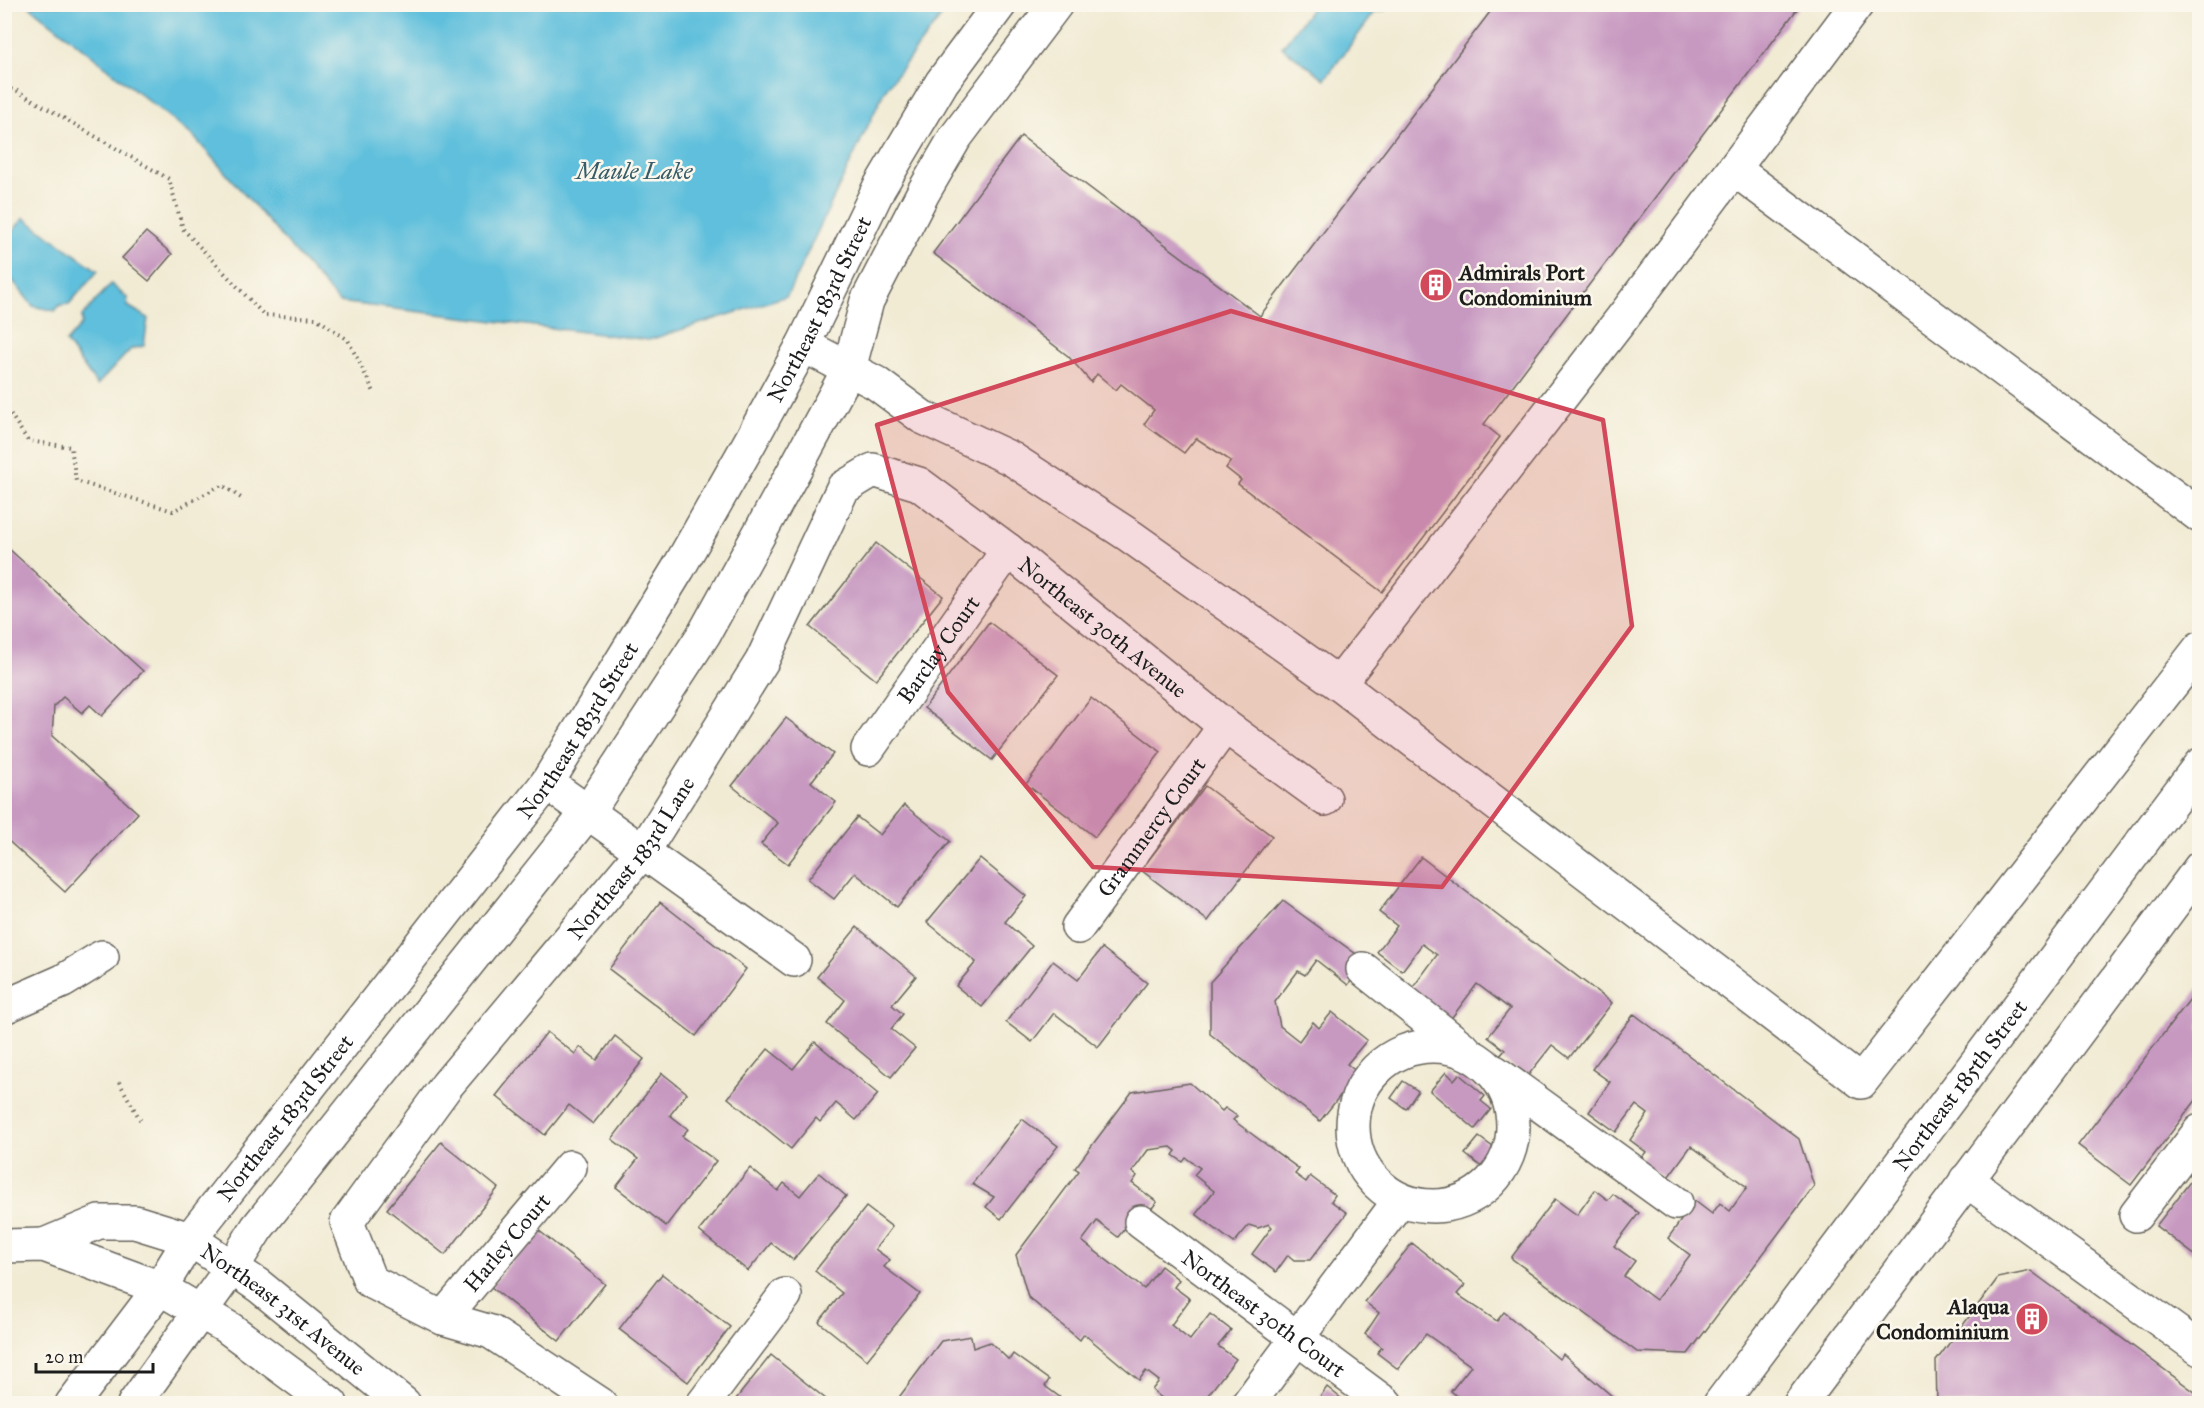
<svg xmlns="http://www.w3.org/2000/svg" width="2204" height="1408" viewBox="0 0 2204 1408" font-family="'IM FELL Great Primer',serif">
<rect width="100%" height="100%" fill="#fbf7ec"/>
<filter id="ink" filterUnits="userSpaceOnUse"><feTurbulence type="fractalNoise" baseFrequency=".0167" numOctaves="2"/><feDisplacementMap in="SourceGraphic" scale="12" xChannelSelector="R" yChannelSelector="G"/><feConvolveMatrix kernelMatrix="1 2 1 2 8 2 1 2 1" color-interpolation-filters="sRGB"/></filter>
<filter id="wash" filterUnits="userSpaceOnUse"><feTurbulence type="fractalNoise" baseFrequency=".008" numOctaves="4" result="noise"/><feDisplacementMap in="SourceGraphic" scale="24" xChannelSelector="R" yChannelSelector="G"/><feGaussianBlur stdDeviation="1.35" result="paint"/><feColorMatrix in="noise" values="0 0 0 0 0 0 0 0 0 0 0 0 0 0 0 0 0 1.4 0 .05"/><feComposite in="paint" operator="in"/></filter>
<g filter="url(#wash)">
<rect width="100%" height="100%" fill="#f1ebd4"/>
<g fill="#5ebfdc" stroke="#3d6e7c" stroke-width="1.5">
<path d="M28,5H950L885,90L787,296L649,340L339,302L194,137Z"/>
<path d="M1314,5H1385L1386,10L1375,12L1325,79L1282,47Z"/>
<path d="M24,218L98,271L69,304L60,305L55,311L33,306L5,271V240Z"/>
<path d="M111,284L127,298L128,306L148,318L144,346L131,349L97,385L66,342L82,324V316Z"/>
</g>
<g id="blocks">
<g fill="#c799c1">
<path d="M1496,4H1801L1484,424L1500,437L1382,592L1238,484L1241,480L1226,468L1231,461L1196,438L1184,453L1144,424L1154,410L1121,384L1116,390L1097,374L1091,382L1068,356L933,253L1021,136L1260,316Z"/>
<path d="M146,232L172,254L149,281L122,258Z"/>
<path d="M876,543L943,596L876,680L810,627Z"/>
<path d="M8,548L143,671L102,716L90,705L82,713L63,697L54,706L52,736L138,813L65,892L4,837V552Z"/>
<path d="M989,622L1058,675L992,760L924,708Z"/>
<path d="M1091,698L1161,752L1095,837L1026,784Z"/>
<path d="M786,718L833,754L811,782L836,802L788,864L761,844L778,823L732,786Z"/>
<path d="M1205,786L1272,836L1208,921L1141,870Z"/>
<path d="M904,805L950,841L897,907L855,873L834,899L808,879L857,817L880,835Z"/>
<path d="M1421,857L1612,1003L1569,1058L1552,1045L1526,1078L1499,1057L1505,1050L1488,1037L1510,1009L1477,984L1450,1020L1411,990L1437,955L1422,944L1402,971L1377,952L1397,926L1379,912Z"/>
<path d="M980,858L1026,896L1005,922L1032,946L982,1007L956,986L976,962L927,922Z"/>
<path d="M1283,901L1367,962L1348,985L1316,960L1305,975L1298,971L1275,1002L1280,1026L1299,1041L1313,1022L1319,1028L1332,1012L1367,1040L1347,1064L1358,1073L1320,1121L1210,1034V982Z"/>
<path d="M660,902L746,969L696,1036L609,969Z"/>
<path d="M857,927L916,976L892,1005L903,1014L891,1029L915,1048L891,1077L827,1024L845,1000L817,977Z"/>
<path d="M1102,948L1147,983L1098,1047L1054,1013L1032,1042L1006,1022L1053,961L1078,980Z"/>
<path d="M2200,986V1095L2131,1185L2078,1145Z"/>
<path d="M1634,1014L1799,1139L1814,1186L1688,1354L1637,1352L1511,1258L1555,1199L1577,1215L1595,1190L1608,1200L1613,1194L1639,1213L1614,1246L1635,1261L1624,1276L1656,1300L1690,1255L1668,1238L1695,1201L1712,1214L1720,1203L1730,1211L1747,1187L1691,1146L1666,1180L1639,1161L1646,1152L1630,1140L1648,1114L1636,1105L1616,1132L1589,1112L1610,1082L1592,1069Z"/>
<path d="M547,1032L575,1054L580,1047L597,1060L615,1036L644,1059L593,1124L569,1105L545,1135L496,1096Z"/>
<path d="M815,1042L878,1094L856,1120L836,1103L820,1122L816,1118L791,1149L728,1098L768,1049L793,1069Z"/>
<path d="M1446,1072L1454,1080L1459,1074L1485,1096L1481,1101L1491,1109L1475,1129L1430,1091Z"/>
<path d="M662,1073L687,1093L670,1115L688,1129L682,1136L716,1161L666,1226L616,1187L638,1159L612,1139Z"/>
<path d="M1403,1081L1418,1091L1406,1109L1391,1098Z"/>
<path d="M1190,1083L1222,1111L1225,1108L1237,1116L1233,1120L1299,1169L1295,1174L1306,1182L1310,1176L1335,1195L1331,1201L1347,1213L1310,1260H1294L1288,1255L1276,1272L1252,1254L1272,1227L1269,1224L1258,1228L1249,1225L1234,1243L1196,1214L1214,1191L1194,1175L1200,1168L1186,1158L1183,1162L1173,1155L1176,1151L1171,1147L1148,1150L1132,1172L1137,1176L1132,1183L1157,1202L1131,1233L1125,1228L1118,1237L1097,1221L1082,1241L1144,1289L1161,1266L1179,1280L1174,1287L1190,1299L1171,1325L1190,1340L1210,1314L1231,1330L1218,1346L1236,1359L1201,1404H1169L1152,1390L1159,1381L1146,1371L1139,1380L1084,1334L1080,1340L1028,1297L1016,1255L1079,1171L1075,1168L1132,1092Z"/>
<path d="M1022,1119L1058,1146L1001,1219L986,1207L994,1197L972,1184Z"/>
<path d="M1479,1137L1497,1150L1483,1168L1465,1154Z"/>
<path d="M441,1142L498,1188L445,1255L387,1209Z"/>
<path d="M750,1168L778,1191L784,1183L800,1196L819,1173L846,1196L793,1260L771,1243L748,1271L699,1231Z"/>
<path d="M2196,1174L2200,1177V1259L2156,1226Z"/>
<path d="M866,1207L892,1227L875,1249L890,1260L884,1267L920,1294L867,1360L819,1322L842,1293L815,1271Z"/>
<path d="M537,1229L605,1284L559,1341L491,1287Z"/>
<path d="M1412,1243L1465,1285L1457,1294L1497,1321L1504,1312L1559,1359L1563,1354L1613,1397L1614,1404H1466L1451,1391L1471,1366L1426,1334L1398,1369L1377,1353L1382,1347L1365,1334L1379,1313L1365,1302Z"/>
<path d="M2031,1271L2200,1396V1404H1937L1936,1361L1998,1278Z"/>
<path d="M662,1274L730,1327L688,1382L619,1329Z"/>
<path d="M971,1336L973,1348L990,1342L1009,1360L1013,1354L1049,1380L1045,1386L1069,1404H894L941,1341Z"/>
<path d="M771,1355L832,1404H732Z"/>
<path d="M1327,1387L1348,1404H1315Z"/>
<path d="M1291,1397L1300,1404H1285Z"/>
</g>
</g>
</g>
<g filter="url(#ink)">
<use href="#blocks" fill-opacity="0" stroke="#67645c" stroke-width="1.5"/>
<g fill="none" stroke-linecap="round" stroke-linejoin="round">
<defs>
<g id="minor">
<path d="M1734,169L2200,516"/>
<path d="M803,345L876,383L922,417L1012,459L1130,536L1339,684L1627,312L1857,4"/>
<path d="M1339,684L1861,1082L2200,648"/>
<path id="s1" d="M868,749L1008,550"/>
<path d="M547,783L794,960"/>
<path id="s2" d="M1078,927L1225,726"/>
<path d="M1363,969L1465,1050"/>
<path d="M4,1007L63,981L102,957"/>
<circle cx="1433" cy="1126" r="80"/>
<path d="M1495,1072L1676,1203"/>
<path d="M1966,1180L2200,1349"/>
<path d="M2136,1215L2200,1131"/>
<path id="s3" d="M1141,1222L1386,1404"/>
<path id="s4" d="M44,1245L99,1222H135L190,1239L259,1286L404,1404"/>
<path d="M4,1246L44,1245L160,1288L230,1329L331,1404"/>
<path id="s5" d="M443,1318L570,1167"/>
<path id="s6" d="M72,1404L160,1288L190,1239L547,783L678,569L750,442L803,345L879,188L942,82L1000,4"/>
<path d="M134,1404L233,1266L257,1228L588,812L704,634L795,469L849,369L867,301L923,193L955,138L1056,4"/>
<path id="s7" d="M600,1404L491,1332L443,1318L370,1281L347,1222L447,1085L644,850L762,661L843,488L873,470L919,484L1008,550L1225,726L1325,799"/>
<path d="M703,1404L785,1295"/>
<path d="M1248,1404L1400,1200"/>
<path id="s8" d="M1720,1404L2200,765"/>
<path d="M1800,1404L2200,868"/>
</g>
</defs>
<use href="#minor" stroke="#67645c" stroke-width="36"/>
<g stroke="#67645c" stroke-width="4" stroke-dasharray="1.5 4.5" stroke-linecap="butt">
<path d="M4,105L10,89L17,91L169,179L183,229L264,315L316,318L348,340L375,394"/>
<path d="M4,404L28,441L71,447L76,481L173,511L222,485L241,498"/>
<path d="M119,1082L142,1123"/>
</g>
<use href="#minor" stroke="#fff" stroke-width="33"/>
</g>
</g>
<path fill="#d1495b" fill-opacity="0.2" stroke="#d1495b" stroke-width="4.5" stroke-linejoin="round" d="M1231,311L1603,420L1632,626L1442,887L1093,867L948,692L877,425Z"/>
<defs>
<symbol id="building-disc" viewBox="-11 -11 22 22"><circle r="9.5" fill="#d1495b" stroke="#fbf7ec"/><path d="M-4-6H4V6H1V3H-1V6H-4ZM-2.5-4.3h1.7v1.8h-1.7ZM.8-4.3h1.7v1.8H.8ZM-2.5-1h1.7V.8h-1.7ZM.8-1h1.7V.8H.8Z" fill="#fff"/></symbol>
</defs>
<g fill-rule="evenodd">
<use href="#building-disc" x="1417" y="266" width="38" height="38"/>
<use href="#building-disc" x="2013" y="1300" width="38" height="38"/>
</g>
<g text-anchor="middle" stroke-width="5" stroke-linejoin="round" paint-order="stroke">
<g font-size="22" font-weight="bold" fill="#1c1c1c" stroke="#fbf7ec" text-anchor="start">
<text x="1459" y="280">Admirals Port<tspan x="1459" dy="25">Condominium</tspan></text>
<text x="2009" y="1314" text-anchor="end">Alaqua<tspan x="2009" dy="25">Condominium</tspan></text>
</g>
<g font-size="22" fill="#1c1c1c" stroke="#fbf7ec">
<text dy="8" stroke="none"><textPath href="#s6" startOffset="1329">Northeast 183rd Street</textPath></text>
<text dy="8" stroke="none"><textPath href="#s7" startOffset="1532">Northeast 30th Avenue</textPath></text>
<text dy="8" stroke="none"><textPath href="#s1" startOffset="122">Barclay Court</textPath></text>
<text dy="8" stroke="none"><textPath href="#s6" startOffset="843">Northeast 183rd Street</textPath></text>
<text dy="8" stroke="none"><textPath href="#s2" startOffset="124">Grammercy Court</textPath></text>
<text dy="8" stroke="none"><textPath href="#s7" startOffset="788">Northeast 183rd Lane</textPath></text>
<text dy="8" stroke="none"><textPath href="#s8" startOffset="399">Northeast 185th Street</textPath></text>
<text dy="8" stroke="none"><textPath href="#s6" startOffset="357">Northeast 183rd Street</textPath></text>
<text dy="8" stroke="none"><textPath href="#s5" startOffset="99">Harley Court</textPath></text>
<text dy="8" stroke="none"><textPath href="#s4" startOffset="270">Northeast 31st Avenue</textPath></text>
<text dy="8" stroke="none"><textPath href="#s3" startOffset="153">Northeast 30th Court</textPath></text>
</g>
<g font-size="24" font-style="italic" fill="#365d69" stroke="#fbf7ec">
<text x="634" y="179">Maule Lake</text>
</g>
</g>
<rect width="2204" height="1408" fill="none" stroke="#fbf7ec" stroke-width="24"/>
<path d="M36 1363v9h117v-9" fill="none" stroke="#1c1c1c" stroke-width="3"/>
<text x="45" y="1363" font-size="18" fill="#1c1c1c" stroke="#fbf7ec" stroke-width="4.5" paint-order="stroke">20 m</text>
</svg>
